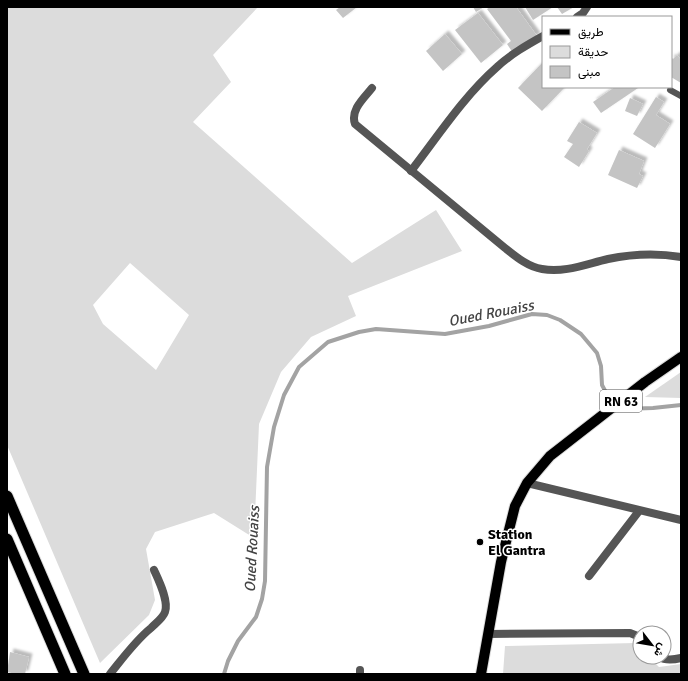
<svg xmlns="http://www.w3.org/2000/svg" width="688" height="681" viewBox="0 0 688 681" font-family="Signika,Vazirmatn,sans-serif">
<defs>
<filter id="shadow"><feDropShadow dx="3.5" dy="-3.5" stdDeviation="1" flood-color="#0004"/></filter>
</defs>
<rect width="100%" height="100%" fill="#fff"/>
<g fill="#dcdcdc" fill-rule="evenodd">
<path d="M7,7H258L213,55L231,82L193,122L352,263L436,210L462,251L348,296L356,316L311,337L281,372L259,424L254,538L214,513L155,532L146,549L155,600L149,615L100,663L7,445ZM130,263L189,315L156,370L103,324L93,305Z"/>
<path d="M681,372V398L645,397Z"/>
<path d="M635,643L640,648V657H649L659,667L681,664V674H503L505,646Z"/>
</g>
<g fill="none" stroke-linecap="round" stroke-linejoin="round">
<path stroke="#a3a3a3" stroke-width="4" d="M224,674L228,661L238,641L256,617L262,599L265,581L267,467L274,427L284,395L299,367L328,342L359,332L376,329L445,334L489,326L532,314L547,315L560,320L581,334L597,353L601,366L602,385L609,398L618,407L623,409L653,408L681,405"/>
</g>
<g fill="#c4c4c4" filter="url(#shadow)">
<path d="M340,7H357L343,18L336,10Z"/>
<path d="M473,7H484L476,12Z"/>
<path d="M490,7H516L537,36L513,53L507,44L511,41L487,9Z"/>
<path d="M525,7H553L533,20Z"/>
<path d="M557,7H574L562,14Z"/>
<path d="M478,13L503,45L481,63L455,30Z"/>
<path d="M445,34L462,54L443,71L426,51Z"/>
<path d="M677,55L681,60V83L671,77V57L673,59Z"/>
<path d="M543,62V87H565L542,111L518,88Z"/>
<path d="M615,87L638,88L601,113L593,102Z"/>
<path d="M656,97L664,102L656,115L670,124L655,148L633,134Z"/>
<path d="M630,98L643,104L637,116L625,111Z"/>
<path d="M579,122L597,133L587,149L589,151L579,167L564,157L573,144L567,141Z"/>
<path d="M619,150L644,161L639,174L643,176L637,188L608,175Z"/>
<path d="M10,652L29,657L25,674H16L7,672Z"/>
</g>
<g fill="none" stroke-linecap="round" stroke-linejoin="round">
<defs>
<path id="primary" d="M481,674L501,562L515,506L527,483L550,456L645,382L681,357"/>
<g id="trunk">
<path d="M7,496L84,674"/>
<path d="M7,539L65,674"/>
</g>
</defs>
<use href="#primary" stroke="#dbdbdb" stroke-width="12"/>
<use href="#trunk" stroke="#dbdbdb" stroke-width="13"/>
<path stroke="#555" stroke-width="6" d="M670,90L681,96"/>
<g stroke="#555" stroke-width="8">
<path d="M577,17L583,13L587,7"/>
<path d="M372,88C364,98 350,110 355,124L505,248C515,256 528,267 542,269C565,273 586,264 608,259C632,254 657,253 681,257"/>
<path d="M411,171C438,136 464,96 497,67C511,54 527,45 543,36"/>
<path d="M527,483L681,520"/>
<path d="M589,576L639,511"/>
<path d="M488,634L630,633L640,637"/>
<path d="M659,657C666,661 673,660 681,658"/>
<path d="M110,674C123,658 135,641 151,628C156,623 163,618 165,612C169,601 159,581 154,570"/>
<path d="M360,674V670"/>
</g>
<use href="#primary" stroke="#000" stroke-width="10"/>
<use href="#trunk" stroke="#000" stroke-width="11"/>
</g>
<circle fill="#000" stroke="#fff" stroke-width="1.5" cx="480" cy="542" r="4"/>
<g text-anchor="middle" stroke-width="3" stroke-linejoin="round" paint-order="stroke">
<rect fill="#fff" stroke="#4c4c4c" stroke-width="1" x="600" y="390" width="42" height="22" rx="3"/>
<g font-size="13" font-weight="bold" fill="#000">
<text x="621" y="406">RN 63</text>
</g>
<g font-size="14" font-weight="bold" fill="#000" stroke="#fff" text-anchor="start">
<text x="488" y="539">Station<tspan x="488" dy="16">El Gantra</tspan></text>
</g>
<g font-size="15" font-style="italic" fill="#444" stroke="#fff">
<text transform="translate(491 313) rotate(-11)" y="5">Oued Rouaiss</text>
<text transform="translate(252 549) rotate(-87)" y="5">Oued Rouaiss</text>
</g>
</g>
<rect width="688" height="681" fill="none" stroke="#000000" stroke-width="16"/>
<rect x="542" y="16" width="130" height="72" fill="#ffffff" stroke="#999999"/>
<rect x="550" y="29" width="20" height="6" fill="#000000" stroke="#999999"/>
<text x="578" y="36" font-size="12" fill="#000000">طريق</text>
<rect x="550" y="46" width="20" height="12" fill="#dcdcdc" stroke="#999999"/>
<text x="578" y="56" font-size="12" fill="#000000">حديقة</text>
<rect x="550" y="66" width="20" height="12" fill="#c4c4c4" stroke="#999999"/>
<text x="578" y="76" font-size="12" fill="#000000">مبنى</text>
<g transform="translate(652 645) rotate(121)"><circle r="19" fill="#ffffff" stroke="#999999"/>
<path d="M0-3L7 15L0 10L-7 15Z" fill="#000000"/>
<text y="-6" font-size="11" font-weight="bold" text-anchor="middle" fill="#000000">ش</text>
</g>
</svg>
